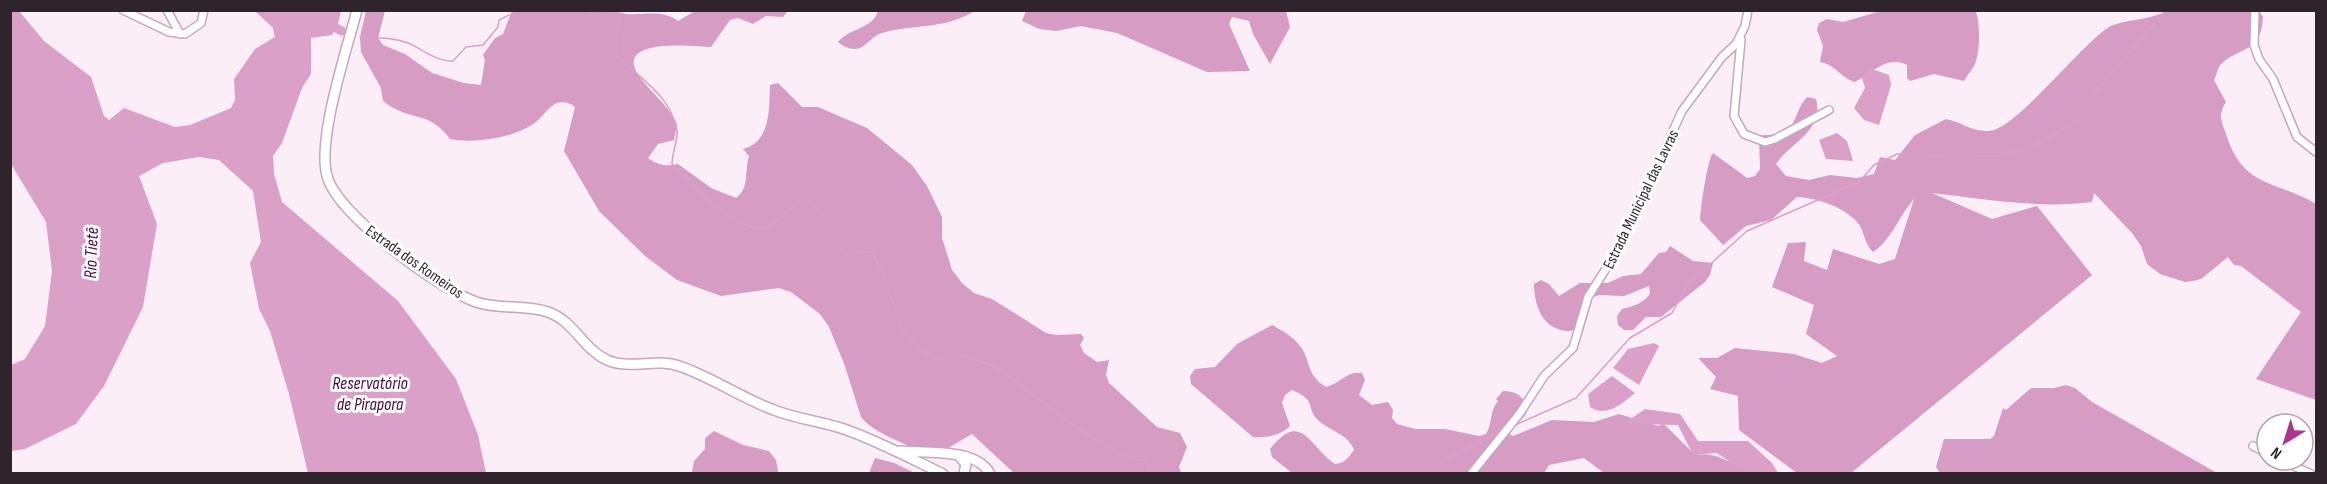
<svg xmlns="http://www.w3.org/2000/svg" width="2327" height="484" viewBox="0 0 2327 484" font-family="'Sofia Sans Condensed',sans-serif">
<rect width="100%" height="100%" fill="#fceef7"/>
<g fill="#d69cc3">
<path d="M1975,10C1981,22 1980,53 1975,64C1972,70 1967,75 1964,81L1934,74L1910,81L1907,78V65C1886,55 1873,73 1855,82C1841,78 1836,65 1820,62L1823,46L1817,30L1819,23L1827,19L1843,22L1881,11Z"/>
<path d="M366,11H385L378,38L383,45L405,54L432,73L464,83L481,85L485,60L483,55L495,38L503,34L512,11H616C636,20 658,6 678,21L695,11H788L783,17L766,16L753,24L738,18L730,20L711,47C694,46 612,37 639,76C652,94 666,102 677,124L674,140L658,144L648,158C657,165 668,167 678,164L711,188L736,198C750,188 744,172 749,156L743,149C771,142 769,109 770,85L778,83L802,107H818L867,128L912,165L927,186L942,217V238L952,270L962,283L974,293L992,299L1046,333L1057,335L1081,334L1084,338L1080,345L1084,353L1097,362L1109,360L1106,375L1109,383L1157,427L1180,433L1187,447L1179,467L1181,473H1014L972,434L943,451L923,454C902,440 877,436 861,417L845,366L829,327L820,314L791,292L779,288L721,296L677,280L645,256L599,211L564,151L575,107C570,103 564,101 557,103C549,106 543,116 536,122C515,138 475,144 450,139C428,109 411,123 383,101L381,88L361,52L360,37Z"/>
<path d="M878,11V10L975,11C940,31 917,23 882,33C871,36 865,49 855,49C848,49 843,46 838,42C849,28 873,29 878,11Z"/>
<path d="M1026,11H1286L1290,27L1270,64L1253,34L1249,21L1232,17L1229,24L1250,71L1207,72L1117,33L1081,26L1056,31L1039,29L1022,21Z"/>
<path d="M2166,11H2259L2263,17C2261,53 2242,46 2222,63C2217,67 2217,75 2214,80L2226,102C2217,116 2222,122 2227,137C2245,190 2278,180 2316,204V400L2256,379L2301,312L2241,266L2234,265L2228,257L2201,279L2193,281L2185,282L2160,274L2147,264L2141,246L2132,233L2094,193L2092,202C2039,209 1985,199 1932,193L1992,219L2037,206L2092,275L1851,473H1797L1739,430L1738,396L1710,389L1716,377L1698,358H1717L1735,348L1794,354L1822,363L1837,356L1806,334L1814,305L1772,287L1788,243L1806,242L1804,261L1827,270L1833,249L1879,264L1895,259L1914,199C1900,214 1891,241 1873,252C1864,244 1865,232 1858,223C1844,207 1818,198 1797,197L1771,220L1746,226L1723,245L1700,220C1701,207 1707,160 1713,153L1747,178L1755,176L1760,169L1759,136C1766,134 1776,136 1783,133C1797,126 1796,108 1807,97L1816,99C1825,130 1790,143 1776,164L1786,176L1809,180L1830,175L1857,178L1874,174L1880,157L1895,160L1915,135L1946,119C1962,122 1969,131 1988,131C2014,132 2082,43 2109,27C2124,19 2149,21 2166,11Z"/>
<path d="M1670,246L1693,261L1713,263L1710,275L1705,282L1661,317H1646L1633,330H1624L1618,325L1617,316L1622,309C1634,306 1642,304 1650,294L1649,286L1624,296L1599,295L1591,298L1578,327L1571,331C1544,332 1534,307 1534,284L1541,280L1549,284L1559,296L1580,283H1608L1623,276L1641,274L1659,253L1666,252Z"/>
<path d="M1272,325C1281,330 1294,337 1300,346C1312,362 1305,374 1326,387C1340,384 1346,371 1362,373L1365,380L1359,395L1372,405L1388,402L1393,410L1392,418L1397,424L1415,429H1445L1479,436L1486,434C1493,422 1489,412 1498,401L1496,399L1503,391C1516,391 1523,396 1528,408L1525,416L1506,432L1513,436L1552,420L1594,422L1619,414L1658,426L1664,424L1692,452L1699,455C1713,450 1740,468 1756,473H1604L1584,458L1549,465L1544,473H1292L1272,457L1270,449C1302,409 1309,447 1335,464C1345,463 1348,458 1354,450C1348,433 1330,432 1318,420C1305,407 1318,401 1292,390L1285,395L1282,403L1290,426C1280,436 1266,438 1253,437L1191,384L1190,376L1195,369L1215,367L1237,344Z"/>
<path d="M2066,385L2075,388L2092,402L2217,473H1940L1936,467L1944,439H1990L1994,436L2003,408L2006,410L2031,388H2054Z"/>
<path d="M714,431L743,445L769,451L776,460L778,472L692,473L694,461L705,449V438Z"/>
<path d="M875,458L894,463L915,473H869Z"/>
</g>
<g fill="#daa0c7">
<path d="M11,10L19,11L44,41L91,77L104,116L109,120L124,108L175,127L190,125L231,108L235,100L234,79L255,49L275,37L273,28L255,11H341L338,24L332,35L311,38V74L302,88L282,143L273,156L274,174L282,202L398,301L456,379L478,435L486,473H308L289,394L270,331L259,309L250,263L261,242L253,191L219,160L199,157L163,163L139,176L157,224L143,307L104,386L76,424L25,449L11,451V365L25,359L45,326L52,271L46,222L11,164Z"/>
<path d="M1869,68L1889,75L1891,85L1879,125L1864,120L1854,108L1865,88L1862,78Z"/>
<path d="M1837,133L1847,141L1853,161L1826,159L1819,140Z"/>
<path d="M1654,343L1659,346L1639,385L1613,368L1628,349Z"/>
<path d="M1612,376L1635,393C1622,404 1606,418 1590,407L1588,394Z"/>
<path d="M1645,409L1680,414L1698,441H1748L1772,463L1778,473H1746L1717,453L1693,455L1678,425L1629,424V420Z"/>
</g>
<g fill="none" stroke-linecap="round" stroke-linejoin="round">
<g stroke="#daa0c7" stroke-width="1.5">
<path d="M588,10L591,15L606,16L616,12L619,15C620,29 614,44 618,57C642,80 671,96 677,131C678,140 672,153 672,164C693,184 726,223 755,227C784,232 792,185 817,208C826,216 835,241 842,252L856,254L871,251L882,272L903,331L925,352L937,359L966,357L989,364L1002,371L1074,426L1121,455L1146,461L1152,474"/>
<path d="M360,37C376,38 393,37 408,43C423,49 436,62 453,61L466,47L483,45L498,27L499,20L520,10"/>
<path d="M1513,426L1576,398L1630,338L1672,313L1687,285L1747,231L1859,182L1874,165L1897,154L1999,156L2035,145L2081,119L2091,97L2166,10"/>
<path d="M1436,474L1441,461L1501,432"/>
</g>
<path stroke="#daa0c7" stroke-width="9" d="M328,24L342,31"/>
<defs>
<g id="minor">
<path d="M123,10L169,32L185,34L201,23L204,10"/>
<path d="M167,10L180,34"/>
<path d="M2255,10L2254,45L2259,59L2273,79L2297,137L2316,152"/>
<path d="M1741,40L1734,116L1744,134L1765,142L1775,139L1829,110"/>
<path d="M2253,446L2267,453"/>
<path d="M2281,460L2311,474"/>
<path d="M1471,474L1520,413L1544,376L1573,348L1588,297L1621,245L1682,111L1722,57L1736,44L1745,26L1748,10"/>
</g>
<g id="major">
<path d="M357,10C347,49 315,144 328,179C341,217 439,289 476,302C499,310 525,304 548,312C574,321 583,349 607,360C629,370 656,358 679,366C712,377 741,398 774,410C796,419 821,421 844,429C878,441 910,458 943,474"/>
<path d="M900,451C926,453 977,448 990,474"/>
<path d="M958,455L966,464L964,474"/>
</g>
</defs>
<use href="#minor" stroke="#c6a7bc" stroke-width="10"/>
<use href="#major" stroke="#c6a7bc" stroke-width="12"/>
<use href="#minor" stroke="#fff" stroke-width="7"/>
<use href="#major" stroke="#fff" stroke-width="9"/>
</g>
<g text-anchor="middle" stroke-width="6" stroke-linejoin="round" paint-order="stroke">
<g font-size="16" fill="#2f242b" stroke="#fff">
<text transform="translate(1640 199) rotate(-64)" y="6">Estrada Municipal das Lavras</text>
<text transform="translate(415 261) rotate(35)" y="6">Estrada dos Romeiros</text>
</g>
<g font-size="18" font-style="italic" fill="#4e093f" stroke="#fff">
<text transform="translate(91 253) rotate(-88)" y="6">Rio Tietê</text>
<text x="370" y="389">Reservatório<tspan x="370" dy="21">de Pirapora</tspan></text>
</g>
</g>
<rect width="2327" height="484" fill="none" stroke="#2f242b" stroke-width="24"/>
<g transform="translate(2285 442) rotate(218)"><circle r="28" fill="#ffffff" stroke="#aca7aa" stroke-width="1.5"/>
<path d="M0-4.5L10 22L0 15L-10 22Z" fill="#aa358d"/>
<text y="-9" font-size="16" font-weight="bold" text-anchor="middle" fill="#2f242b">N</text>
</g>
</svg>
